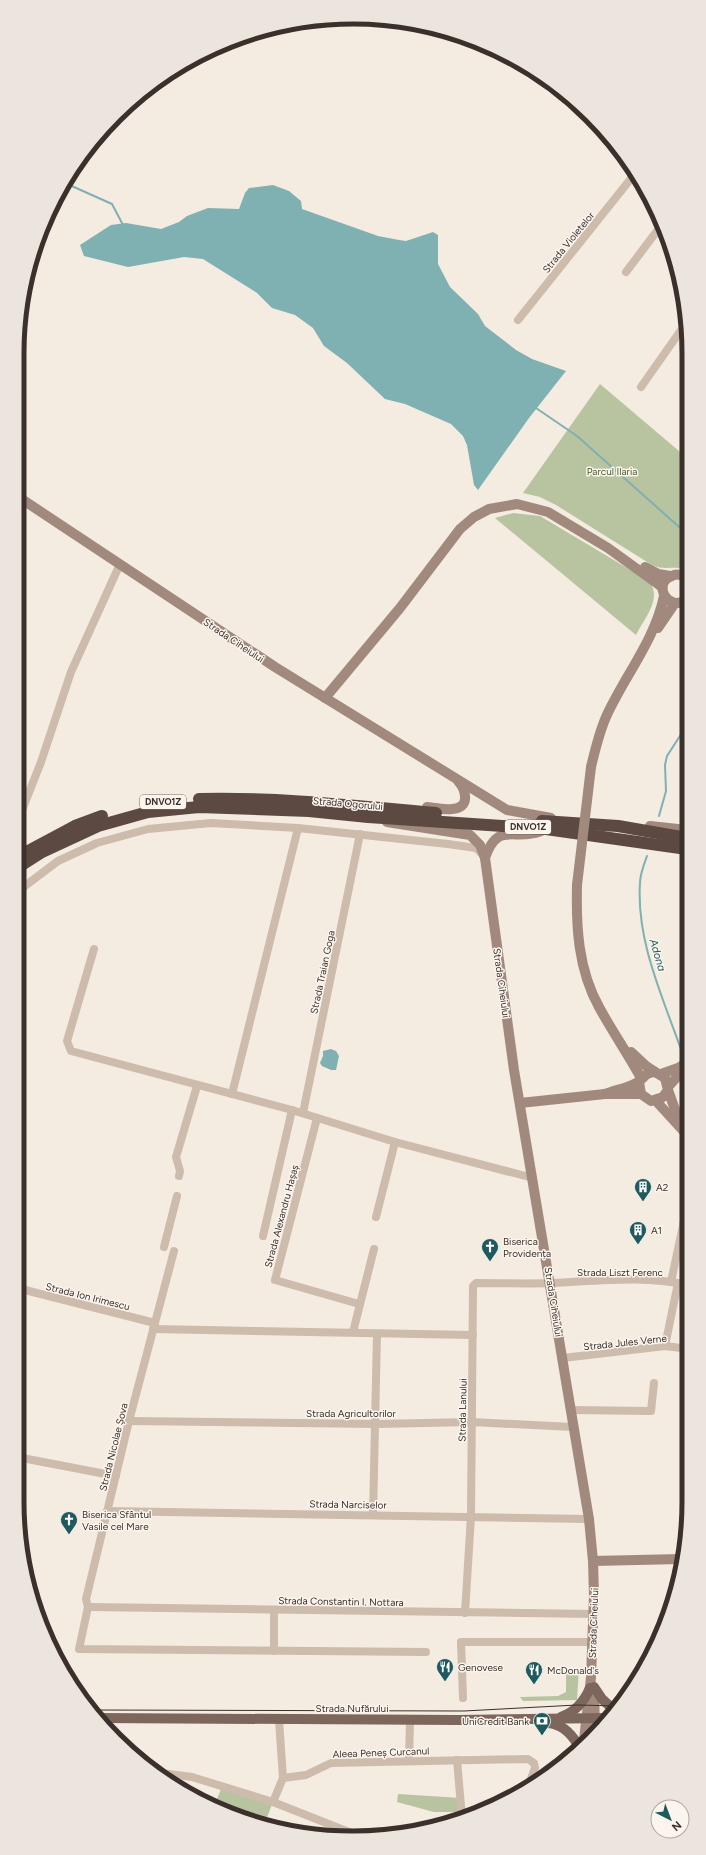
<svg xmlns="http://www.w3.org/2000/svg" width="706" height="1855" viewBox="0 0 706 1855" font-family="Figtree,sans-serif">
<rect width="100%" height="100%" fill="#f4ebe1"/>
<g fill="#b8c4a0">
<path d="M600,384L686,457L687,570C674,565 665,571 652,565L556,505L540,497L523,493Z"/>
<path d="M513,513L540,516L649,581C663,599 644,618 636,635L495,518Z"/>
<path d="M566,1669H579L577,1700L523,1701L520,1697L558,1696L566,1692Z"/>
<path d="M222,1787L273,1802L264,1825L245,1820L214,1806Z"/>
<path d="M398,1794L461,1798L462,1812H434L397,1802Z"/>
</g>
<g fill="#7fb0b2">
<path d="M273,185L289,191L301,201L302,209L378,236L399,240L406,241L433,232L438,235V264L450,287L478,314L485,326L516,350L532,359L566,371L529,418L478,490L474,485L467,445L463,436L451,424L405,404L385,399L347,363L324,346L313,328L295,315L272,308L257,293L203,259L184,257L128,267L84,256L80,245L111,225L126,223L161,229L179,222L187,216L208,208L239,209L245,193L249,188Z"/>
<path d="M331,1049L336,1051L339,1056L336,1070H331L322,1066L320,1063L323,1056V1051Z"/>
</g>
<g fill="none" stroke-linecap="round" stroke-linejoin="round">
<g stroke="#7fb0b2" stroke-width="2">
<path d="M65,183L112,204L123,225"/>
<path d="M536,408L577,436L687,534"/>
<path d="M659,816L666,791L665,765L667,756L687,725"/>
<path d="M647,856C644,864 640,874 640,883C636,942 664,1000 683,1055"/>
</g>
<g stroke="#cdbbac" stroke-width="8">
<path d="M626,272L663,223"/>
<path d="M518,320L633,176"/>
<path d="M641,387L686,323"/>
<path d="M17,823L41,762L71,672L120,564"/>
<path d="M17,892L58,861L97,843L148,829L211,823L298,828L448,844L476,848L483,855"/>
<path d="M94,949L67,1041L71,1051L292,1110L395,1142L533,1178"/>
<path d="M232,1094L298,828"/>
<path d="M303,1113L360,834"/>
<path d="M317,1118L275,1280L359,1304"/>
<path d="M179,1176L180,1171L176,1157L197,1086"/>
<path d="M376,1217L395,1142"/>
<path d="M263,1236L292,1110"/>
<path d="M164,1247L177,1196"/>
<path d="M174,1251L129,1421L86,1599L88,1607L79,1649L426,1652"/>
<path d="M671,1282L688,1202"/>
<path d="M17,1288L155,1323"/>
<path d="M153,1329L473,1335"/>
<path d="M353,1332L374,1249"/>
<path d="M665,1346L678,1283"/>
<path d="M563,1358L665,1346L689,1349"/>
<path d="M570,1410L651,1411L654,1383"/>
<path d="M129,1421L377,1424L472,1422L573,1427"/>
<path d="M17,1457L116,1476"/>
<path d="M107,1511L589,1519"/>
<path d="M373,1515L377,1334"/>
<path d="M88,1607L593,1614"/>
<path d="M465,1613L471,1516L473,1286L476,1283C501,1283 527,1284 552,1283C597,1281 644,1275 688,1285"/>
<path d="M274,1651V1610"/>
<path d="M463,1698L461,1642H592"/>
<path d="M457,1760L462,1818"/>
<path d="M409,1761L410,1720"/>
<path d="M161,1773L192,1777L273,1802L354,1834"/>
<path d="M283,1778L306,1775L331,1763L528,1759L534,1763L535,1768L528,1787"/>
<path d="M273,1802L283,1778L279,1720"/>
</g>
<g stroke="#a18a7d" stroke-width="10">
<path d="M17,496L275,667L507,810L551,818"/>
<path d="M645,567L658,574L670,576"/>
<path d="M687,579C683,575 677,573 672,576C651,583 669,614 687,599"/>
<path d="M658,628L675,603"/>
<path d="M325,698L400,608L460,529L474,517L489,509L517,504L548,512L608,548L662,587"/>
<path d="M591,767C595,750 599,733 606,717C624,677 655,640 664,596"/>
<path d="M427,807C435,808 444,810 452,809C471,808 466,790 458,781"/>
<path d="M387,822L470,835L480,845L485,858L514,1070L589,1519L593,1561L594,1596L591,1677L584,1740"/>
<path d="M650,826L687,830"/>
<path d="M485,858C498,820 514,842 541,831"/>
<path d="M577,885C576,927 578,969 599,1007C612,1031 628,1054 641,1078"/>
<path d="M631,1052L646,1066L655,1072"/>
<path d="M661,1074L678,1068L688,1062"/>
<path d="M668,1087L676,1078L688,1068"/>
<path d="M668,1090L679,1121"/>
<path d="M605,1094C615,1090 627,1088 636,1083C645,1079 643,1073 655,1072L665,1078L668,1090L663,1097L651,1101L641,1094L639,1082"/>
<path d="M656,1101L688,1136"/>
<path d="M520,1103L605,1094H641"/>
<path d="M593,1561L681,1559"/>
<path d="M594,1689L595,1730"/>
</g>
<g stroke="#7d675c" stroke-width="10">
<path d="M594,1687L602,1699L615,1711"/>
<path d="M561,1717C575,1712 584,1702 590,1688"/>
<path d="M97,1718L458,1720L607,1718"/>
<path d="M548,1723C562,1724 571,1733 578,1745"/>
</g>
<g stroke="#5c4a42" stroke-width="12">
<path d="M199,799C278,797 357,806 436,813"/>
<path d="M542,821L618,826L687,838"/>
<path d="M17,857L75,826L102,816"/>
<path d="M17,868L42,852L98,826L148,812L199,807L309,811L368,817L546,829L687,849"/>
</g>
<path stroke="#3b302b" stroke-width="1" d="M91,1710L464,1711L577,1705L620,1706"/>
<path stroke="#a18a7d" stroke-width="10" d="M577,885L591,767"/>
</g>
<defs>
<symbol id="building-pin" viewBox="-11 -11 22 30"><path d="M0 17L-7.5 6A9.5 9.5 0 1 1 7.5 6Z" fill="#1f5a5e" stroke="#fbf5ee"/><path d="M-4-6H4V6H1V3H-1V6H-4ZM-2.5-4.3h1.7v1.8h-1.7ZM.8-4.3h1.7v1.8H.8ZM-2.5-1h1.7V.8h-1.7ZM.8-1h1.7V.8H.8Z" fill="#fff"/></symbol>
<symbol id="church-pin" viewBox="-11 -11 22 30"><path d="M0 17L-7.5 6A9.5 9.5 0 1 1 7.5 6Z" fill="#1f5a5e" stroke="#fbf5ee"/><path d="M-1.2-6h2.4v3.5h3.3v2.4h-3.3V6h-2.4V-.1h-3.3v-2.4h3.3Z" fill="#fff"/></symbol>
<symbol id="restaurant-pin" viewBox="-11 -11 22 30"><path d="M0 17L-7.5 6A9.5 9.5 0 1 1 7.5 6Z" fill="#1f5a5e" stroke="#fbf5ee"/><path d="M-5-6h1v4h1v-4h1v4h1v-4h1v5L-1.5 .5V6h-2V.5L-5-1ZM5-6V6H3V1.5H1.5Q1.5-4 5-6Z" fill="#fff"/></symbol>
<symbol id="bank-pin" viewBox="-11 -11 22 30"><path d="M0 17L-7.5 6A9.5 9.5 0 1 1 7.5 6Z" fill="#1f5a5e" stroke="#fbf5ee"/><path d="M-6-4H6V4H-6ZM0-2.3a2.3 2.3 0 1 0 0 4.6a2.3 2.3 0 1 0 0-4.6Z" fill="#fff"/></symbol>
</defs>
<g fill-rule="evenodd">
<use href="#building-pin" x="633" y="1177" width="20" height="27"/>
<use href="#building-pin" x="628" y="1220" width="20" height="27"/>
<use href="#church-pin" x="480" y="1237" width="20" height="27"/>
<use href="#church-pin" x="59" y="1510" width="20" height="27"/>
<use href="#restaurant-pin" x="435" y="1657" width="20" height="27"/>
<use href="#restaurant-pin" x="524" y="1660" width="20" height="27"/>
<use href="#bank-pin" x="532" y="1711" width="20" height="27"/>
</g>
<g text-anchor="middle" stroke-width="3" stroke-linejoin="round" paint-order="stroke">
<g fill="#fbf5ee" stroke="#756b66" stroke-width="1">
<rect x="140" y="795" width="46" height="14" rx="3"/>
<rect x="505" y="820" width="46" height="14" rx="3"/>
</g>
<g font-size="9" font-weight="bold" fill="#3b302b">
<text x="163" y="805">DNVO1Z</text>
<text x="528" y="830">DNVO1Z</text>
</g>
<g font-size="10" fill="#3b302b" stroke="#fbf5ee">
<text transform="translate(568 242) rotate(-51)" y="4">Strada Violetelor</text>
<text transform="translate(234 640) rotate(34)" y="4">Strada Ciheiului</text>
<text transform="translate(348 803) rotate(5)" y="4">Strada Ogorului</text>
<text transform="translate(322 972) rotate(-78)" y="4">Strada Traian Goga</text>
<text transform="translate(502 983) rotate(82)" y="4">Strada Ciheiului</text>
<text transform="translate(281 1216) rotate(-75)" y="4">Strada Alexandru Hașaș</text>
<text x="620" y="1276">Strada Liszt Ferenc</text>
<text transform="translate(88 1296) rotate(14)" y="4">Strada Ion Irimescu</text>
<text transform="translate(554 1302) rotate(81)" y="4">Strada Ciheiului</text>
<text transform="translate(625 1342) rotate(-6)" y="4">Strada Jules Verne</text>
<text transform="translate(462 1410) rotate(-89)" y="4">Strada Lanului</text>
<text x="351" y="1417">Strada Agricultorilor</text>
<text transform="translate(113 1447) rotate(-76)" y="4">Strada Nicolae Șova</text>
<text transform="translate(348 1504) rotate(1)" y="4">Strada Narciselor</text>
<text transform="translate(341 1601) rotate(1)" y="4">Strada Constantin I. Nottara</text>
<text transform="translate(593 1623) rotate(-88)" y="4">Strada Ciheiului</text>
<text x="352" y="1712">Strada Nufărului</text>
<text transform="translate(381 1752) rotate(-2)" y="4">Aleea Peneș Curcanul</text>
</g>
<g font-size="10" fill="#4a5a2e" stroke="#fbf5ee">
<text x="612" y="475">Parcul Ilaria</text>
</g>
<g font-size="10" fill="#3b302b" stroke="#fbf5ee" text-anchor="start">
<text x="656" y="1191">A2</text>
<text x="651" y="1234">A1</text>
<text x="503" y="1245">Biserica<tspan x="503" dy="12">Providența</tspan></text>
<text x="82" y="1518">Biserica Sfântul<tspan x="82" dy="12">Vasile cel Mare</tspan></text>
<text x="458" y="1671">Genovese</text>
<text x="547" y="1674">McDonald's</text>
<text x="529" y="1725" text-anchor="end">UniCredit Bank</text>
</g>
<g font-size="11" font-style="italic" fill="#1f5a5e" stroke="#fbf5ee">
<text transform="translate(658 955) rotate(74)" y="4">Adona</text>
</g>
</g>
<path d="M0 0H706V1855H0ZM353 24H353A329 329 0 0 1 682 353V1502A329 329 0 0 1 353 1831H353A329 329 0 0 1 24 1502V353A329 329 0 0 1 353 24Z" fill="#ece5de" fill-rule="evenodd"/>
<path fill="none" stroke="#3b302b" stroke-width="5" d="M353 24H353A329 329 0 0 1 682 353V1502A329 329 0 0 1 353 1831H353A329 329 0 0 1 24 1502V353A329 329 0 0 1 353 24Z"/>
<g transform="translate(670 1819) rotate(138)"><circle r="19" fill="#fbf5ee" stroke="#aea6a0"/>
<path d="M0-3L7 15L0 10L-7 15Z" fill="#1f5a5e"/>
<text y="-6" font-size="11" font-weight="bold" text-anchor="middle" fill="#3b302b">N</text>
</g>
</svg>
